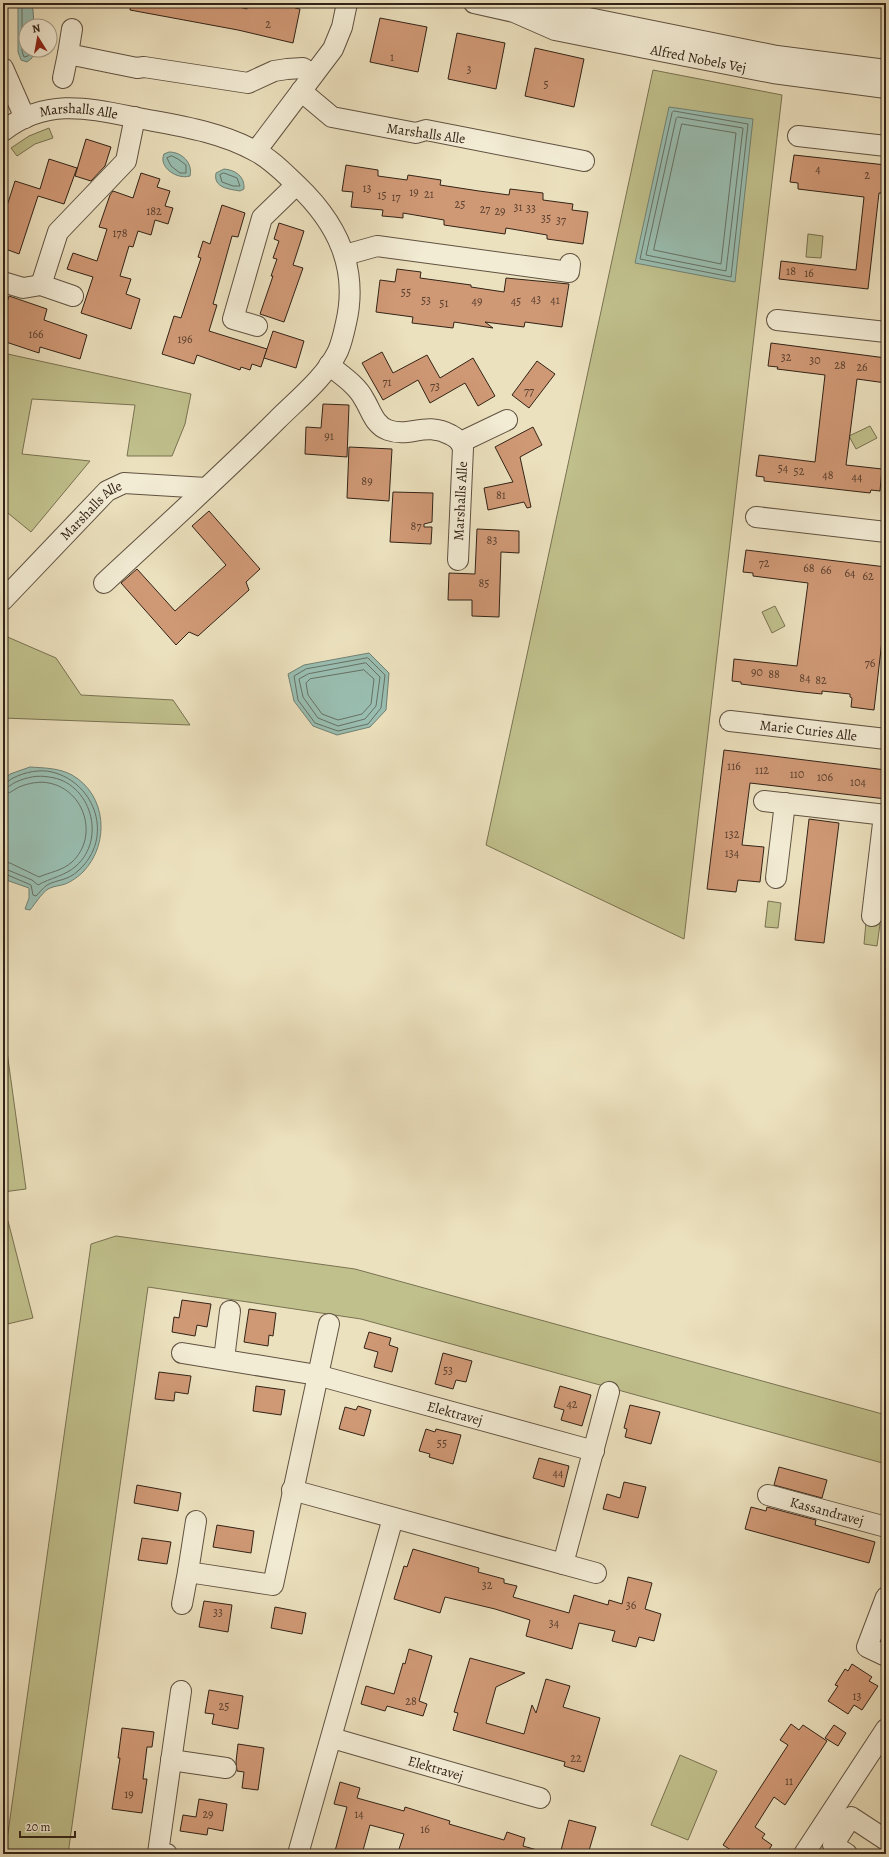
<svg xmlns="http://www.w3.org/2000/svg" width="889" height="1857" viewBox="0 0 889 1857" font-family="Alegreya,serif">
<rect width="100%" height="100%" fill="#ece1be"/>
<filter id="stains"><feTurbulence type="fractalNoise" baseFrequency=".005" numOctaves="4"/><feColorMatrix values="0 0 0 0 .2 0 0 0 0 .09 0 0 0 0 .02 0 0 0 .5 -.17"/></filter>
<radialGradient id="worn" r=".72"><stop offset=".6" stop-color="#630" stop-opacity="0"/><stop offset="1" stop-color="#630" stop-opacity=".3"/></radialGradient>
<g fill="#c0c08c" stroke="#797252">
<path d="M653,70L782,95L684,939L486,845Z"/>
<path d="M49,128L53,138L35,144L17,156L11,148L29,136Z"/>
<path d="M808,234L823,236L821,258L806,257Z"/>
<path d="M3,353L191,394L185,424L172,456H127L135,405L32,399L22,454L90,461L31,532L3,509Z"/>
<path d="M870,426L877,438L856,449L849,436Z"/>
<path d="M775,606L785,626L772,633L762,612Z"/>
<path d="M3,635L56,658L81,695L173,700L190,725L3,718Z"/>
<path d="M768,901L781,903L778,928L765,927Z"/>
<path d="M866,922L880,924L877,946L864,944Z"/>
<path d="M3,1023L26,1189L3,1192Z"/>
<path d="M8,1221L33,1318L3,1325V1223Z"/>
<path d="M116,1236L355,1269L886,1415V1464L361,1319L148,1287L68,1854H5L91,1244Z"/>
<path d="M680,1755L717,1771L688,1840L651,1825Z"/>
</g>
<g fill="#99beb1" stroke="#708073">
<path d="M18,3H30L33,10L34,26H26V50H34L32,58L27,62L21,60L18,52Z"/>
<path d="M669,107L753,119L735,282L635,263Z"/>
<path d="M169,152C182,152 193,163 190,176C177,180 158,167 164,154Z"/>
<path d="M224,169C235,170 245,176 244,189L240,191C229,189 213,188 216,173Z"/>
<path d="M369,653L389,673L386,710L370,727L337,735L313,726L294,701L288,674L304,665Z"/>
<path d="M30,767C45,768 59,768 72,775C107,795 110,844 83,872C79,876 71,882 65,884C60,886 53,886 48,889C41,894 35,904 30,910L25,909L29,898V888L9,881L3,876V781L10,774Z"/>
</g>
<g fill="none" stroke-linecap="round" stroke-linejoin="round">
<g stroke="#667064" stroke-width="1">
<path d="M22,3V51L24,57L28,56L30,50"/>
<path d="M674,111L748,124L731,277L640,259L672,113Z"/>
<path d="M678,117L743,128L726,271L646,255L676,119Z"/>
<path d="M682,124L736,133L721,264L654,250Z"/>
<path d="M172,156L178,159L186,165V173H180L171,166L167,158Z"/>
<path d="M224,173L237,178L240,186H233L222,182L220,175Z"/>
<path d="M368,658L385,675L381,708L368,724L338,731L315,723L298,700L294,676L306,669Z"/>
<path d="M366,663L380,677L376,706L365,719L338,726L318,718L303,697L299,679L308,674Z"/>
<path d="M364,670L374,679L371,704L362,714L338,720L322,714L308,695L306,683L310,679Z"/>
<path d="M3,783C8,783 9,780 13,778C25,772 40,769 52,772C96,783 114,838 79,870C68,881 58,879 47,885C43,888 39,893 36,896L33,895L31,885L3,873"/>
<path d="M3,788C9,788 11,784 16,782C27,777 38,775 49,777C91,782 107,839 76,866C65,876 50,878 38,885L32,880L3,868"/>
<path d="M3,794C10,794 13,790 19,787C29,783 40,781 49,783C85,790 99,837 72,862C62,871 50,872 39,877L10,863L3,862"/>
</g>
</g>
<g fill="#d09976" stroke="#322317">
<path d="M131,3H223L247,9L248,3H296L295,8L300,9L293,43L238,30L130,10Z"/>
<path d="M380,18L427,27L418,72L370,62Z"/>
<path d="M457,33L505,43L496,89L448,79Z"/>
<path d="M535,48L584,59L574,107L525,96Z"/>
<path d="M86,139L111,147L105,166L91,181L75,176Z"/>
<path d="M794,155L886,165V193H879L868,289L779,279L781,261L856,270L864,197L798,189V183L790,182Z"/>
<path d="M49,159L77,168L64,204L38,196L19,254L3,248V208L6,209L15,181L40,189Z"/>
<path d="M346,165L378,170V176L407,180L408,175L441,180L440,185L479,191L509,195L510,189L543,193V200L573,204L572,210L588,212L583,244L547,239V235L506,228L505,234L444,225V220L403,213V218L394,217L382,216L383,210L351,207L353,192L342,191Z"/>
<path d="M141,173L160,179L157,187L170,191L165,206L173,208L168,224L155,220L151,235L138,231L133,247L129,246L120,276L131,279L126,294L140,299L131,329L81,313L93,277L67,269L73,253L97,261L107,229L99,227L110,195L113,191L133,198Z"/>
<path d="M222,205L245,213L238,237L232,236L213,304L217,305L209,331L267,349L261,367L252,364L250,370L241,367L240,370L197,355L194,364L162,354L174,316L181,318L201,258L198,257L203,241L210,244Z"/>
<path d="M279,223L304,231L293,265L303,268L284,322L260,314L273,276H271L277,259L273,258L279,241L274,239Z"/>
<path d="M397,269L421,272L420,278L471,285V287L504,292L506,278L569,284L562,327L525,322L524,327L485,322L493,328L454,322L453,328L412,323L413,317L376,312L380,280L395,282Z"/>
<path d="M9,296L47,309L44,320L87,335L80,359L40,347L39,353L3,341V314Z"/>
<path d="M273,331L304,341L296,368L264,358Z"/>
<path d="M771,343L886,358V383L857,379L846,465L882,469L880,491L871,490L870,493L764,481V477L756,476L759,455L815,462L825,375L777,369L778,367L768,366Z"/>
<path d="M382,352L393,373L427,355L440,378L473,358L495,396L478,406L465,383L430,403L418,380L383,400L362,363Z"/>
<path d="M537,361L555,374L529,408L512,395Z"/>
<path d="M323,404L349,405L347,457L305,454L306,427L321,428Z"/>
<path d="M533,427L542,445L520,457L531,507L527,508L524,502L488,510L484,488L513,482L495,447Z"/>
<path d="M349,447L392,449L389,501L347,498Z"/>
<path d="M393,492L433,493L432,522L424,524V527H432L431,544L390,542Z"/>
<path d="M209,511L260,569L246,582L249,590L198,636L189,632L176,645L121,583L137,569L175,611L226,565L192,526Z"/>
<path d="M477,529L519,531V553L501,552L499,617L472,616V600H448L449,573L475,574Z"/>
<path d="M746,550L886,567V606L874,710L851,707L852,698L850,697V694L822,691V694L803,692L741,684V682L732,681L734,659L797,666L808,583L753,576V573L743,572Z"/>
<path d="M724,750L886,770V799L750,783L742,845L764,847L760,882L738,880L736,892L707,889Z"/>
<path d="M809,819L839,823L824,943L795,940Z"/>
<path d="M182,1300L211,1304L207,1327L197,1325L195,1336L172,1332L174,1317L179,1318Z"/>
<path d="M249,1309L276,1313L273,1336L269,1335L268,1346L244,1342Z"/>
<path d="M369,1332L391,1338L389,1345L398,1348L392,1372L374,1367L378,1352L364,1348Z"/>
<path d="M443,1353L472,1361L466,1382L456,1380L453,1389L435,1384Z"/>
<path d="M159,1372L191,1376L188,1394L175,1392L174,1401L155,1399Z"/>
<path d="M256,1386L285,1390L281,1415L253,1411Z"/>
<path d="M560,1386L591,1395L582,1426L561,1420L564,1410L554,1407Z"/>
<path d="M630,1405L660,1412L651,1444L625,1437L627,1429L624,1428Z"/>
<path d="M358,1406L371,1410L364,1436L339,1429L345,1407L356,1410Z"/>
<path d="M426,1429L435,1432L436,1429L461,1435L453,1464L429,1457L430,1454L419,1451Z"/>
<path d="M539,1458L569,1466L564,1487L533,1478Z"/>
<path d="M779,1467L827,1480L822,1498L774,1485Z"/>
<path d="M624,1482L646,1487L638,1518L603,1509L607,1494L620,1498Z"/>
<path d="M137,1485L181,1493L178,1511L134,1503Z"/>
<path d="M751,1507L766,1511L767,1507L816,1520L815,1525L875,1542L869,1563L745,1529Z"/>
<path d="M217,1525L254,1531L251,1553L213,1547Z"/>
<path d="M142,1538L171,1542L167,1564L138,1560Z"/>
<path d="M413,1549L479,1568L478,1572L504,1579V1583L517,1586L513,1597L569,1613L574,1595L608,1605L609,1600L622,1604L628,1577L652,1583L645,1609L661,1614L654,1641L639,1637L636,1647L612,1641L615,1631L579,1623L572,1649L526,1636L530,1620L495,1609L445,1597L440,1613L394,1599L404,1566L407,1567Z"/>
<path d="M204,1601L232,1605L228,1632L199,1627Z"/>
<path d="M275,1607L306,1613L302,1634L271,1628Z"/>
<path d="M409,1649L432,1656L419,1701L427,1704L423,1716L387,1706L385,1711L361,1704L366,1686L394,1694L403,1663L405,1664Z"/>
<path d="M470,1658L525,1673L496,1687L486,1723L524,1734L532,1705L536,1713L546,1679L570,1686L563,1707L600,1718L584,1772L564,1766L565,1762L453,1730L458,1713L454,1712Z"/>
<path d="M852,1664L872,1677L869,1681L878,1686L862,1710L854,1705L848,1714L828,1701L838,1686L835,1685L845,1669L848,1671Z"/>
<path d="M209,1690L243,1696L238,1729L212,1724L214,1714L205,1713Z"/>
<path d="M791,1724L799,1730L803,1725L827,1741L785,1805L774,1797L755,1827L765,1834L762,1838L772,1845L766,1854H737L723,1845L788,1745L780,1740Z"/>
<path d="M834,1725L846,1733L838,1746L825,1738Z"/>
<path d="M122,1728L154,1732L152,1747H147L143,1779H147L142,1813L112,1809L120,1758H118Z"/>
<path d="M238,1744L264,1748L258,1790L242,1788L244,1772L237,1771L236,1762Z"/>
<path d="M340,1782L360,1788L357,1798L404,1811L405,1807L450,1821L449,1824L504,1840L507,1832L525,1838L523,1846L537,1850V1854H406L398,1852L404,1834L370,1825L362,1854H347L335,1851L347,1807L334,1804Z"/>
<path d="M199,1799L227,1804L223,1831L208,1828L207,1835L180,1831L183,1815L196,1817Z"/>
<path d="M569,1820L596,1827L588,1854H560Z"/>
</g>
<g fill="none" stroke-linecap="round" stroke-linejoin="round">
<defs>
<g id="minor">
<path id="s1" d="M474,3L514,12L555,30L645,48L773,73L886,88"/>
<path d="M523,12H559L777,56L886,70"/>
<path d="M72,29L68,54L137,68L144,67L248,83L274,71L287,69L303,68L313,75"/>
<path d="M3,68L25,118"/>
<path d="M63,78L68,54"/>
<path d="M301,91L332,117L416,133L426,130L584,161"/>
<path id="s2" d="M3,131C48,96 92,109 143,119C181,126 221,132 255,151C271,159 284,173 297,185C337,223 359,267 346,323C344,332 342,342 338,351C325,378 298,399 277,420C221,476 162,529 104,583"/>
<path d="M798,136L886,146"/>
<path d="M256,151L333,49L342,27L347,3"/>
<path d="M345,255L377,246L569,272L570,264"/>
<path d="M3,282L23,288L41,285L73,296"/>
<path d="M41,285L58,232L126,161L135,117"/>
<path d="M777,320L886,332"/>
<path d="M257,326L233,319L262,218L296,185"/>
<path d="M329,365C341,375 357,385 364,399C371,410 374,425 388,430C410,438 425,421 451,435C457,438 460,441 463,448L458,560"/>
<path d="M461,442L507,420"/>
<path d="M756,517L886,532"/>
<path id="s3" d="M3,600L107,491L124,483L206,488"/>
<path id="s4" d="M730,721L886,739"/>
<path d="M764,801L886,815"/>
<path d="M776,878L785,803"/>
<path d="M872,916L884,815"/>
<path id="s5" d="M182,1353L317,1375L594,1451"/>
<path d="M224,1359L230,1311"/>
<path d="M292,1490L596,1573"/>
<path id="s6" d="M768,1495L886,1527"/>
<path d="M196,1521L188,1572L273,1585L329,1324"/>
<path d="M563,1564L609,1392"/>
<path d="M886,1597L867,1647L886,1656"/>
<path d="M182,1604L188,1572"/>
<path id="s7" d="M332,1738L540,1798"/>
<path d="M171,1760L226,1768"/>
<path d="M167,1854L158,1853L181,1691"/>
<path d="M298,1854L393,1518"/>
<path d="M804,1854L886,1729"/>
<path d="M847,1854L833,1845L851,1817L886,1840"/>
</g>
</defs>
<use href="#minor" stroke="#605241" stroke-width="22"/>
<use href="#minor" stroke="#f3ecd5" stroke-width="20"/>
</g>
<g text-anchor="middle" stroke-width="3.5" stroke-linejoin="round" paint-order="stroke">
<g font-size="12" fill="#5a402f">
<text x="268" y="28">2</text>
<text x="392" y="61">1</text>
<text x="469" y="73">3</text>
<text x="546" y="88">5</text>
<text x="818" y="173">4</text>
<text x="867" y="179">2</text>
<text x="367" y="192">13</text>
<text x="414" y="196">19</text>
<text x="429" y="198">21</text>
<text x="382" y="199">15</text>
<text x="396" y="201">17</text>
<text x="460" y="208">25</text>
<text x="518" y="211">31</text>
<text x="531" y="212">33</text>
<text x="485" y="213">27</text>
<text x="154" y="215">182</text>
<text x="500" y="215">29</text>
<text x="546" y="222">35</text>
<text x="561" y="224">37</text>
<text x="120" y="237">178</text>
<text x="791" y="275">18</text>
<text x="809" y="277">16</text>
<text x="406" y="296">55</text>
<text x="536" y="303">43</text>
<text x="426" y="304">53</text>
<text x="555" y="304">41</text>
<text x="477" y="305">49</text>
<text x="516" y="305">45</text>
<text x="444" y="307">51</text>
<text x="36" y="338">166</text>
<text x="185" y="343">196</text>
<text x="786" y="361">32</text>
<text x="815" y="364">30</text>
<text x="840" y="369">28</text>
<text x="862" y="371">26</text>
<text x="387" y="386">71</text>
<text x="435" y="390">73</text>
<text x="529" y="395">77</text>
<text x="329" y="440">91</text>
<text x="783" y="472">54</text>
<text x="799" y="475">52</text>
<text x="828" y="479">48</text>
<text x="857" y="481">44</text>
<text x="367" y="485">89</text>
<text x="501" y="499">81</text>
<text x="416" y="530">87</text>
<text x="492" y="544">83</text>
<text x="764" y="567">72</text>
<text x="809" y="572">68</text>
<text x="826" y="574">66</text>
<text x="850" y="577">64</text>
<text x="868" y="580">62</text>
<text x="484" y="587">85</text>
<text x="870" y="667">76</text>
<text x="757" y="676">90</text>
<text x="774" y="678">88</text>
<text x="805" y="682">84</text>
<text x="821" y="684">82</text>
<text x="734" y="770">116</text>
<text x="762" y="774">112</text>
<text x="797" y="778">110</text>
<text x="825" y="781">106</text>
<text x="858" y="786">104</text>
<text x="732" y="838">132</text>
<text x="732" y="857">134</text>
<text x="448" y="1374">53</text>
<text x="572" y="1408">42</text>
<text x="442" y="1447">55</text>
<text x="558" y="1477">44</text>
<text x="487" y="1589">32</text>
<text x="631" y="1609">36</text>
<text x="218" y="1616">33</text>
<text x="554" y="1627">34</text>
<text x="857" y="1700">13</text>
<text x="411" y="1705">28</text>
<text x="224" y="1710">25</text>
<text x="576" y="1762">22</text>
<text x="789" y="1785">11</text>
<text x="129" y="1798">19</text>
<text x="208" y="1818">29</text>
<text x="359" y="1818">14</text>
<text x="425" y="1833">16</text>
</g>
<g font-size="14" fill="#322317" stroke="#f3ecd5">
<text dy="5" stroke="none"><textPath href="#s1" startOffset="232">Alfred Nobels Vej</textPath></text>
<text dy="5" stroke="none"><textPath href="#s2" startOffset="81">Marshalls Alle</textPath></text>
<text transform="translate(426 133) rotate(8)" y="5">Marshalls Alle</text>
<text transform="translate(460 501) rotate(-87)" y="5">Marshalls Alle</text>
<text dy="5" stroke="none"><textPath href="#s3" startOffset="126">Marshalls Alle</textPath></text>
<text dy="5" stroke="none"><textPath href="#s4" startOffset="79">Marie Curies Alle</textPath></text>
<text dy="5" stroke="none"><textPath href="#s5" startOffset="280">Elektravej</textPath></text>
<text dy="5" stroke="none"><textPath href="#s6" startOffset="61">Kassandravej</textPath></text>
<text dy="5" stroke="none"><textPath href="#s7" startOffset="108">Elektravej</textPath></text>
</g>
</g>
<rect width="889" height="1857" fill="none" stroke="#ece1be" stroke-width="16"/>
<rect x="4" y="4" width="881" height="1849" fill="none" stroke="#322317" stroke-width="2"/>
<rect x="8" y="8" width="873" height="1841" fill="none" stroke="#322317"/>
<g transform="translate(38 38) rotate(349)"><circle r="19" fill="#f3ecd5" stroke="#a69c89"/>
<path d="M0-3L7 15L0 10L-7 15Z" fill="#8f2418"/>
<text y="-6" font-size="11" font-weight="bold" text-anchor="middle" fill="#322317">N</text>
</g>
<path d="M20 1831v6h55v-6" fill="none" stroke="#322317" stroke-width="2"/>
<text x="26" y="1831" font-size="12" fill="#322317" stroke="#f3ecd5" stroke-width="3" paint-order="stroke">20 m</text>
<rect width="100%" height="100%" filter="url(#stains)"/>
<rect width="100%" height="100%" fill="url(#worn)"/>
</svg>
